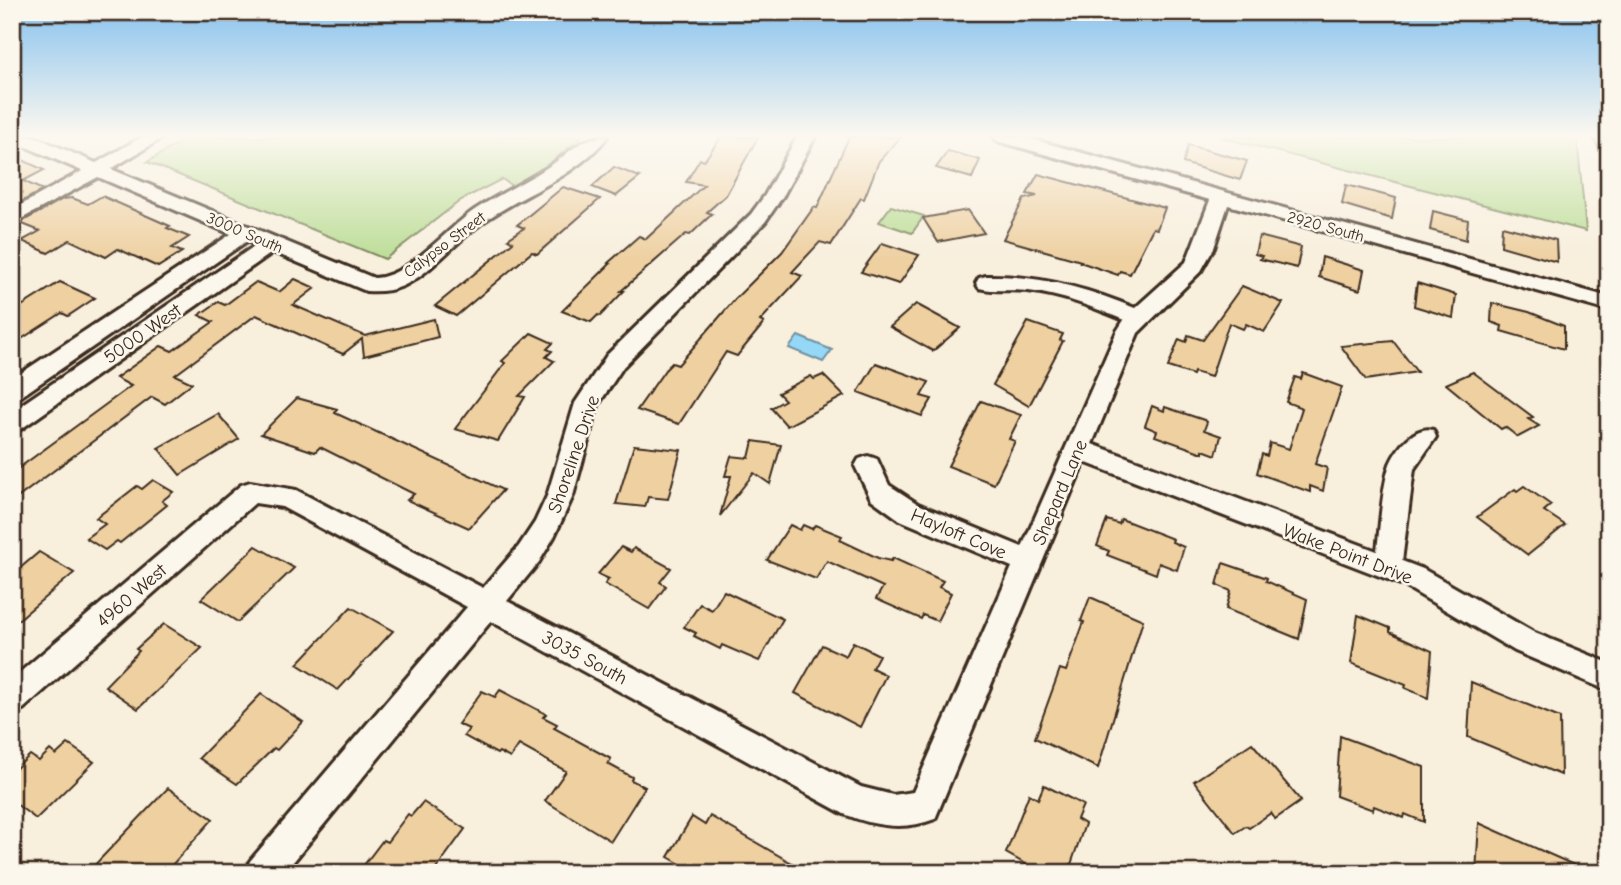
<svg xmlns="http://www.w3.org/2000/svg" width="1621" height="885" viewBox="0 0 1621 885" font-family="'Comic Neue',sans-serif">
<rect width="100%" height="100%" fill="#f8efdd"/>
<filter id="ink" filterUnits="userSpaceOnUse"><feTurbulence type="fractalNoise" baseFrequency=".0143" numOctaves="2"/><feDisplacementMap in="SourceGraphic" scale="14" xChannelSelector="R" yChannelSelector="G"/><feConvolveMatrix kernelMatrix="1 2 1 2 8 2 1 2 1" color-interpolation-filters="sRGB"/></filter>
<g filter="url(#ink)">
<g fill="#bbdd96" stroke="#7b845a" stroke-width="2">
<path d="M189,137H581L549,164L512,186L502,179L461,200L385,259L147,162Z"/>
<path d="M1220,137H1577L1586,231Z"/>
<path d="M891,206L924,216L912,233L879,222Z"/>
</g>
<path fill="#95d7f6" stroke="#7192a0" stroke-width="2" d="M798,336L832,350L823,362L789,348Z"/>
<g fill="#eed0a1" stroke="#3b2a1e" stroke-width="2">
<path d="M721,137H758L726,195L707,212L712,214L690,235L686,234L621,291H624L600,316L598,315L591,322L562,311L610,264L608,263L639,236L646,239L704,185L686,182L700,159L704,161Z"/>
<path d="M849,137H901L879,161L864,199L861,198L831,245L820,242L792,272L802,276L760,321L764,323L737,356L726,352L679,424L637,410L665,370L672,363L678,365L735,299L782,252L814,207L817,208Z"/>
<path d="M1188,145L1247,161L1240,180L1183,163Z"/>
<path d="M948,151L980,160L972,178L936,168Z"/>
<path d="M12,155L44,170L23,181L43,190L12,207Z"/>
<path d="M614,167L640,177L616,196L592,187Z"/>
<path d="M1038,174L1165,208L1157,229L1153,228L1130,274L1120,271L1118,275L1080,262L1081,261L1003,239L1024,199L1037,196L1027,194Z"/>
<path d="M1346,185L1396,198L1392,219L1342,204Z"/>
<path d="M563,187L600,199L537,254L532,252L456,316L435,306L513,242L508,239L524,228L517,225Z"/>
<path d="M102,196L170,226L167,228L189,237L172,248L182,252L158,267L118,249L106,257L70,240L48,253L22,241L40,231L20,223L63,199L72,198L88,204Z"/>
<path d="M968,210L984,233L938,242L923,218Z"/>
<path d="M1433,211L1468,220L1466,240L1430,230Z"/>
<path d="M1502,226L1556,240L1557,262L1501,246Z"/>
<path d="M1259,236L1301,247L1297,268L1260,259L1262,256L1255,254Z"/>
<path d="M882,243L919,255L899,284L861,272Z"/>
<path d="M1322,257L1364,270L1360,290L1319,277Z"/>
<path d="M295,279L315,288L293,305L365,336L434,319L438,337L364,356L362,339L343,354L256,315L175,375L192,383L165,404L152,397L12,502V473L131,386L116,378L161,346L172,351L213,322L199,315L218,302L225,305L256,282L279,292Z"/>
<path d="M60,282L95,298L68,316L62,313L12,345V312Z"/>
<path d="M1417,283L1456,295L1453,318L1414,306Z"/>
<path d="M1242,286L1283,303L1264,332L1246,324L1243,329L1229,323L1211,377L1194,372L1193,375L1168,367L1179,339L1186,342L1188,335L1203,340Z"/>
<path d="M1492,303L1529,312L1564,326V349L1501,331L1502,326L1491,322Z"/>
<path d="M916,304L940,317L960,328L933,351L890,327Z"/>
<path d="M1028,322L1063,334L1060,340L1063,341L1029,406L993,385Z"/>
<path d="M531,333L553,343L547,349L552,351L546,357L554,361L519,396L525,397L498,441L455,429L505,363L502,361Z"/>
<path d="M1393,341L1417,372L1366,380L1341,346Z"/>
<path d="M876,363L929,382L921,396L932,399L922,416L858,392Z"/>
<path d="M1473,372L1533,417L1528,419L1539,426L1518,437L1505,427L1501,429L1446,384Z"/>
<path d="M1303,373L1342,387L1315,464L1327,468L1323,491L1310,486V492L1257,473L1262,454L1267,456L1270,443L1289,449L1302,408L1286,402L1295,377L1301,379Z"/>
<path d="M823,375L844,396L787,426L771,408L785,400L778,393L811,376L814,379Z"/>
<path d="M297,398L337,409L335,413L503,490L469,528L407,500L414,494L320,447L315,452L261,434Z"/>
<path d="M981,401L1021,415L1009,439L1015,441L994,484L948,466Z"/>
<path d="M1152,406L1164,411L1165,407L1204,420L1207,422L1204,430L1221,436L1216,455L1203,450V453L1155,436L1157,431L1145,426Z"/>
<path d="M218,414L239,439L180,475L158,448Z"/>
<path d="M753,441L781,445L770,484L754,473L720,516L731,476H725L731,456L749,458Z"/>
<path d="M634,445L681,450L668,499L648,497L645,507L616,504Z"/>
<path d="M153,480L173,492L162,501L167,505L120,543L117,541L105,550L86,538L105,524L96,518L137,486L142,489Z"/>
<path d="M1524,486L1551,505L1544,511L1565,525L1528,555L1477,517L1515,489L1517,491Z"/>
<path d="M1121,519L1173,539L1172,542L1184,547L1177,570L1159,563L1156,574L1107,555L1109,551L1097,546L1107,520L1119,524Z"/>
<path d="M790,525L800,530L803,525L812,529L815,525L842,536L840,540L878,558L891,561L893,558L943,581L939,587L951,593L937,621L923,615L921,619L876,599L883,587L827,561L816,579L767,560Z"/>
<path d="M256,546L294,568L238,622L201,599Z"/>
<path d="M621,547L631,552L634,548L671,568L660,582L666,586L649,609L605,584L609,579L598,574Z"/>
<path d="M39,552L74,573L12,625V575Z"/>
<path d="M1223,563L1267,578L1266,581L1307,599L1299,639L1226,609L1231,591L1217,585Z"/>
<path d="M724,591L783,619L759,661L722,645L720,649L694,636L696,633L684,627L700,604L712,610Z"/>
<path d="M1090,597L1143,620L1098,768L1035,738L1060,669L1066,671L1084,622L1081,621Z"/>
<path d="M351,607L393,631L338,690L297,664Z"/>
<path d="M1358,615L1390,628V632L1432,651L1428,698L1405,688L1406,685L1351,663Z"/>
<path d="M164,624L202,648L138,709L105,686L139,651L136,649Z"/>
<path d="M853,642L879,655L872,668L886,675L860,727L795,693L822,645L846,656Z"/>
<path d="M1471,682L1560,718L1561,775L1468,737Z"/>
<path d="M500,690L546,714L543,717L557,724L554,728L611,759L608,764L632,777L631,780L645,787L611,841L545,801L566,771L519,745L510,758L499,752L497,754L464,736L469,729L458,724L482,691L495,697Z"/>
<path d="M261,694L303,722L277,750L274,748L237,784L199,758Z"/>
<path d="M1340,736L1424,767V822L1405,814L1404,818L1374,806L1373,810L1336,796Z"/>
<path d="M1252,743L1301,801L1275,819L1271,813L1249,828L1246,826L1235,833L1194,781Z"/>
<path d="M68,744L94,762L36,819L12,801V772L30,755L39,761L50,750L56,755Z"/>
<path d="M1044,785L1083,805L1077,819L1085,824L1068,873H1041L1006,853L1029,794L1038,799Z"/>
<path d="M168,788L213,819L165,873H87Z"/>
<path d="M423,802L465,829L433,873H358L383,840L387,842L408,814L411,816Z"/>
<path d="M710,816L809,873H677L682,865L668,857L692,817L705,825Z"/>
<path d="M1479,823L1592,873H1476Z"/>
</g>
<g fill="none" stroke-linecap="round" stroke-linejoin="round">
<defs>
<g id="street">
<path d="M12,137H35L96,163L142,137H164L111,169L374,278C409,277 447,228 476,209C501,193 527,181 551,165C573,151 579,137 607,137C576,178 519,195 479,225C453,244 432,272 403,286C391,291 379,292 366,291L273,252L21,429L12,432V411L256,245L247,241L20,397L12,400V379L231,234L98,177L12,224V210L82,171L13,141Z"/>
<path d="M797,137H815L783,196L765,222L623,367L598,405L573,496L554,537L539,562L507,601L861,787L893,795L913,792L1012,567L900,520L871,499L855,466L859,459L868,456L877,459L889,485L918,504L1022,547L1117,331L1124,320C1093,307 1062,295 1028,291C1012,289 994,292 979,288L976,283L979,278L986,276C1039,275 1087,288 1135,308L1186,262L1210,200L997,141L994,137H1024L1609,297V311L1228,205L1214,248L1201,271L1138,333L1092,444L1377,551C1380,527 1382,486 1390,464C1397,448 1415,425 1433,430L1436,437L1414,469L1402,561L1423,569L1535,633L1609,663V691L1515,651L1403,585L1084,462L935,819C904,831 874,826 844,814L491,621L284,873H245L250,861L467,607L282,507L255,503L23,709L12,713V679L241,485L250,482L296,490L483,588L519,546L535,522L547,496L575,403L607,355L751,214L765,195Z"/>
</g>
<path id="secondary" d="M1594,137H1609V151L1600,148Z"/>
</defs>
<use href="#street" stroke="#3b2a1e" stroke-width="6"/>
<use href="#secondary" stroke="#3b2a1e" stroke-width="5"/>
<use href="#street" fill="#fbf7ec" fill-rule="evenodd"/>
<use href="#secondary" fill="#fbf7ec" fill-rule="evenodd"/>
</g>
</g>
<linearGradient id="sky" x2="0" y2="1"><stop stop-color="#87c2ee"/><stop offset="0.52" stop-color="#fcf8f0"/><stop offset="1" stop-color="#fcf8f0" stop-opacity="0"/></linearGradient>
<rect width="1621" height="261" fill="url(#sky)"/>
<g text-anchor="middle" stroke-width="5" stroke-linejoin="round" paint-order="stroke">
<g font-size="16" fill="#3b2a1e" stroke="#fbf7ec">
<text transform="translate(1326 226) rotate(15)" y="6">2920 South</text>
<text transform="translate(245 232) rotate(23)" y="6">3000 South</text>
<text transform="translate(444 244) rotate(-37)" y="6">Calypso Street</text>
</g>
<g font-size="19" fill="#3b2a1e" stroke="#fbf7ec">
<text transform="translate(142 333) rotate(-35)" y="7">5000 West</text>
<text transform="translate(573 454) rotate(-71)" y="7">Shoreline Drive</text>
<text transform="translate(1059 492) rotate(-67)" y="7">Shepard Lane</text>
<text transform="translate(959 533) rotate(23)" y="7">Hayloft Cove</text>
<text transform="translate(1348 553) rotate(21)" y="7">Wake Point Drive</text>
<text transform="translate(131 595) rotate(-41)" y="7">4960 West</text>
<text transform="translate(585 657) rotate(28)" y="7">3035 South</text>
</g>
</g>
<rect width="1621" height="885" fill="none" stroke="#fbf7ec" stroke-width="42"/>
<rect x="21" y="21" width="1579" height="843" fill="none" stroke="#3b2a1e" stroke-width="2.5" filter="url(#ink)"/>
</svg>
